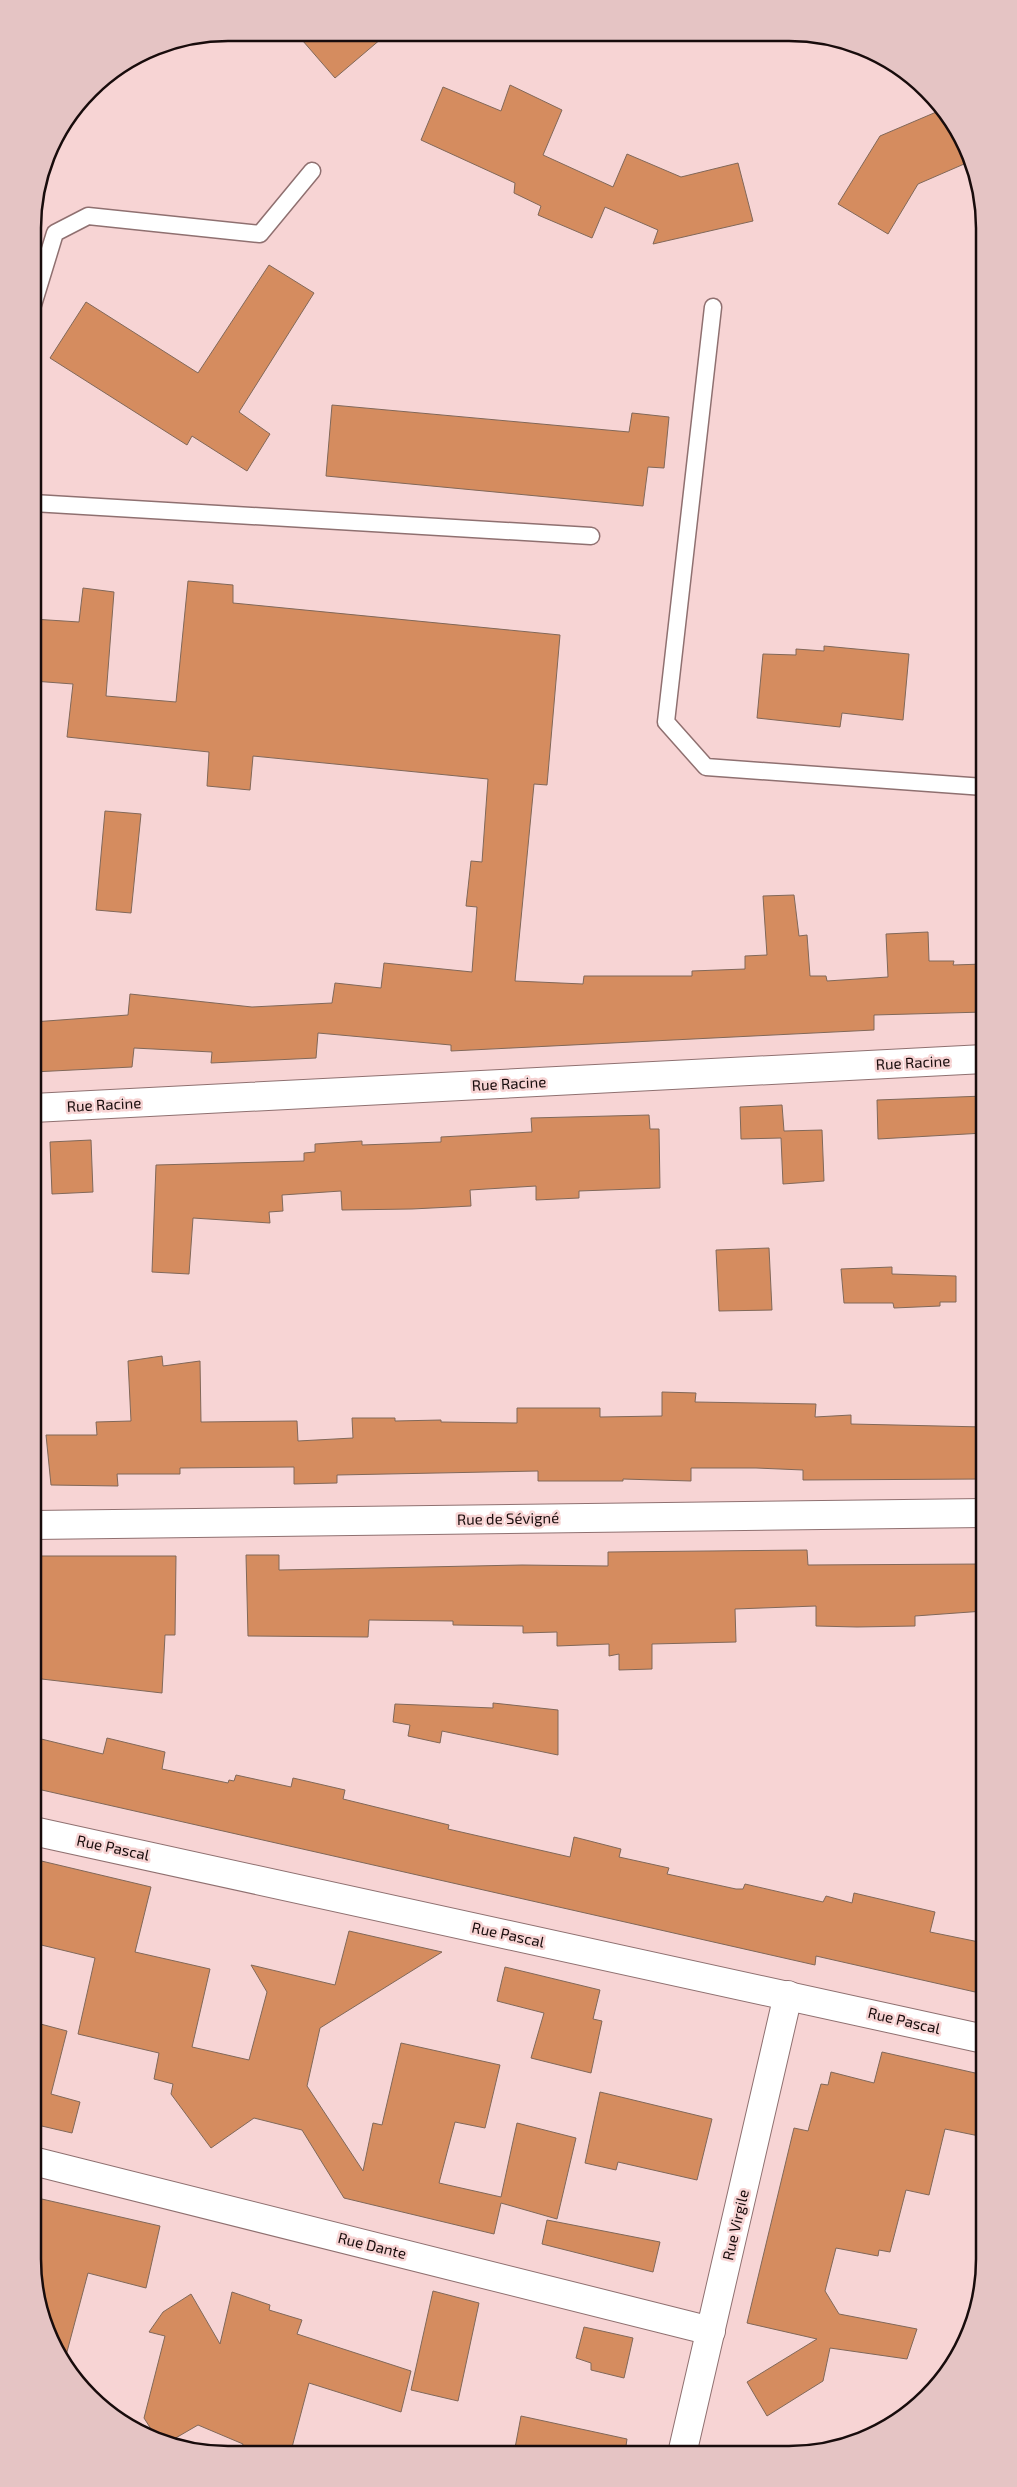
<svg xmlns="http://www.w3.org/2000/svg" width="1017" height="2487" viewBox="0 0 1017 2487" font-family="'Exo 2',sans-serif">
<rect width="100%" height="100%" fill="#f7d4d4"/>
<g fill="#d58c5f" stroke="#816859">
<path d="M296,33H388L335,78Z"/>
<path d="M510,85L562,110L543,155L613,187L627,154L681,177L738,163L753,221L653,244L658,230L605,207L592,238L538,215L541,206L514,193L515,183L421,140L443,87L501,111Z"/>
<path d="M941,110L958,130L971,161L918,184L888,234L838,204L880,136Z"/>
<path d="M269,265L314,293L239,412L270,434L247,471L192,436L187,445L50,358L86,302L198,373Z"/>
<path d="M332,405L629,432L632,413L669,417L664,468L648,467L643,506L326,476Z"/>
<path d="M188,581L233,585V603L560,635L547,785L534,784L515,981L583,984L584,976H692V971L745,969V956L767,955L763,896L794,895L799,936L807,935L810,976H826L827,981L888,977L886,934L928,932L929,961H954L953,965L984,964V1012L874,1015V1030L451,1051V1045L318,1033L316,1058L211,1063L212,1052L134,1048L132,1067L33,1072V1022L128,1015L130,994L252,1007L332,1003L335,983L381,988L384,963L472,972L477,907L466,906L471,861L482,862L488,779L253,756L250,790L207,786L209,752L67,737L73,684L33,681V619L79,622L83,588L114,592L106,696L176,702Z"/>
<path d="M824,646L909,654L903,720L842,713L840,727L757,718L763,654L796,655V649L824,651Z"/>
<path d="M105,811L141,814L131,913L96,910Z"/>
<path d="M984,1096V1133L878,1139L877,1100Z"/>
<path d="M782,1105L784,1131L822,1130L824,1181L783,1184L781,1138L741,1139L740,1107Z"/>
<path d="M649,1115L650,1129H659L660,1188L579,1191V1198L536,1200V1186L470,1190L471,1206L412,1209L342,1210L341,1191L282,1195L283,1211L269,1212L270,1223L193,1218L189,1274L152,1272L156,1165L304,1161V1153L315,1152V1144L362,1141V1145L441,1142V1137L532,1132L531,1118Z"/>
<path d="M91,1140L93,1192L52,1194L50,1142Z"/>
<path d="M769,1248L772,1310L719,1311L716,1250Z"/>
<path d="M892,1267V1274L956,1276V1302H940V1306L894,1308L893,1303H844L841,1269Z"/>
<path d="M162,1356L163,1366L200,1361L201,1422L297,1421L298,1441L353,1438L352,1418H395V1421L441,1420V1422L517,1423V1408H600V1417L662,1416V1392L696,1393L695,1402L816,1404L815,1417L851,1415V1424L984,1427V1479L803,1480V1470L756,1468H691V1481L623,1479V1481H538V1471L337,1475V1483L294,1484V1467L180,1468V1474H117L118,1486L51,1485L46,1435H97L96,1422L131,1421L128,1361Z"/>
<path d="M807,1550L808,1565L984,1564V1611L915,1616V1626L857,1627L816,1626V1606L735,1609L736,1642L652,1644V1669L619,1670V1654L609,1656V1644L557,1646V1632L523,1633V1626L453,1625V1621L369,1620L368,1637L248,1636L246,1555H279V1570L522,1565L608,1566V1552Z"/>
<path d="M38,1556H176L175,1635H165L162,1693L33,1678V1639H38Z"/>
<path d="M493,1703L558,1710V1755L442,1731L440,1743L408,1736L410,1725L393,1722L395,1704L493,1708Z"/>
<path d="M33,1737L103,1754L107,1738L165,1752L162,1769L228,1783L229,1780L234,1781L236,1775L291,1787L293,1778L345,1790L343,1799L449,1825L448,1829L570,1857L574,1837L621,1849L619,1857L669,1868L667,1874L736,1889H743L745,1884L823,1902L826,1896L852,1903L854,1893L935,1912L930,1932L984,1943V1994L816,1956L815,1965L33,1788Z"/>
<path d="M33,1859L151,1887L135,1952L210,1969L192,2047L249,2060L267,1992L251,1965L335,1985L349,1931L442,1952L320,2028L307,2086L363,2171L373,2123L382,2125L401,2043L500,2065L485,2128L455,2122L439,2183L501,2197L517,2123L576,2138L557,2219L501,2203L494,2234L344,2198L302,2130L254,2118L211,2148L171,2094L173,2084L154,2079L159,2053L78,2034L95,1958L33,1943Z"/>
<path d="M505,1967L600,1990L593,2019L602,2021L591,2073L531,2058L544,2013L497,2001Z"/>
<path d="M33,2022L67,2031L51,2094L80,2102L72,2133L33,2124Z"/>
<path d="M882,2052L984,2075V2137L945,2129L929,2195L906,2190L890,2252L879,2250L878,2256L836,2248L825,2291L839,2314L917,2329L907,2359L830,2348L823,2381L767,2416L747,2382L817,2339L747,2323L794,2128L808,2131L821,2084L828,2085L831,2072L874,2083Z"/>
<path d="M600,2092L712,2119L697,2180L618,2162L616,2170L585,2163Z"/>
<path d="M33,2197L160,2226L146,2288L88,2273L64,2363L59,2357L39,2309L32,2259Z"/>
<path d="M547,2220L660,2242L653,2272L542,2244Z"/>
<path d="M433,2291L479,2303L458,2401L411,2390Z"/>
<path d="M232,2292L270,2305L269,2310L302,2320L297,2334L411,2371L401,2412L309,2383L291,2451H241L243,2444L198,2425L167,2443L158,2440L144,2418L165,2336L149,2332L163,2312L191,2294L220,2344Z"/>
<path d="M584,2327L633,2338L624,2378L591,2370V2363L576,2358Z"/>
<path d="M521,2416L627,2439L625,2453H534L515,2448Z"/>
</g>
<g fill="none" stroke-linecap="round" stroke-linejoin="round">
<defs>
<g id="lane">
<path d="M33,305L55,233L88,216L260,234L312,171"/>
<path d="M713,307L666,722L706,767L984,787"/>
<path d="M33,503L591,536"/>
</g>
<g id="street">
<path d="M33,1108L984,1059"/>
<path d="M33,1525L984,1513"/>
<path d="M33,1831L984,2039"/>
<path d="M33,2161L711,2331"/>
<path d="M682,2454L788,1995"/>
</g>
</defs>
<use href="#lane" stroke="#8f7070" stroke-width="19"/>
<use href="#street" stroke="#8f7070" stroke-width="30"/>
<use href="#lane" stroke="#fff" stroke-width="16"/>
<use href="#street" stroke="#fff" stroke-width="28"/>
</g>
<g text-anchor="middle" stroke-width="5" stroke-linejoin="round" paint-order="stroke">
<g font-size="15" fill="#180c0c" stroke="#f7d4d4">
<text transform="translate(913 1063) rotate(-3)" y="5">Rue Racine</text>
<text transform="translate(509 1084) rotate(-3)" y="5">Rue Racine</text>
<text transform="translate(104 1105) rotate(-3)" y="5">Rue Racine</text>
<text transform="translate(508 1519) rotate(-1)" y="5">Rue de Sévigné</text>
<text transform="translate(113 1848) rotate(12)" y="5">Rue Pascal</text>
<text transform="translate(508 1935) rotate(12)" y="5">Rue Pascal</text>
<text transform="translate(904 2021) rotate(13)" y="5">Rue Pascal</text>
<text transform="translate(736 2225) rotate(-77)" y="5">Rue Virgile</text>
<text transform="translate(372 2246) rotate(14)" y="5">Rue Dante</text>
</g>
</g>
<path d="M0 0H1017V2487H0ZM228 41H789A187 187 0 0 1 976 228V2259A187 187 0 0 1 789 2446H228A187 187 0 0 1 41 2259V228A187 187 0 0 1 228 41Z" fill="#e5c4c4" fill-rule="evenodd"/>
<path fill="none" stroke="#180c0c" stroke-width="2.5" d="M228 41H789A187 187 0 0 1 976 228V2259A187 187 0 0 1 789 2446H228A187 187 0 0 1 41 2259V228A187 187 0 0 1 228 41Z"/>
</svg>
